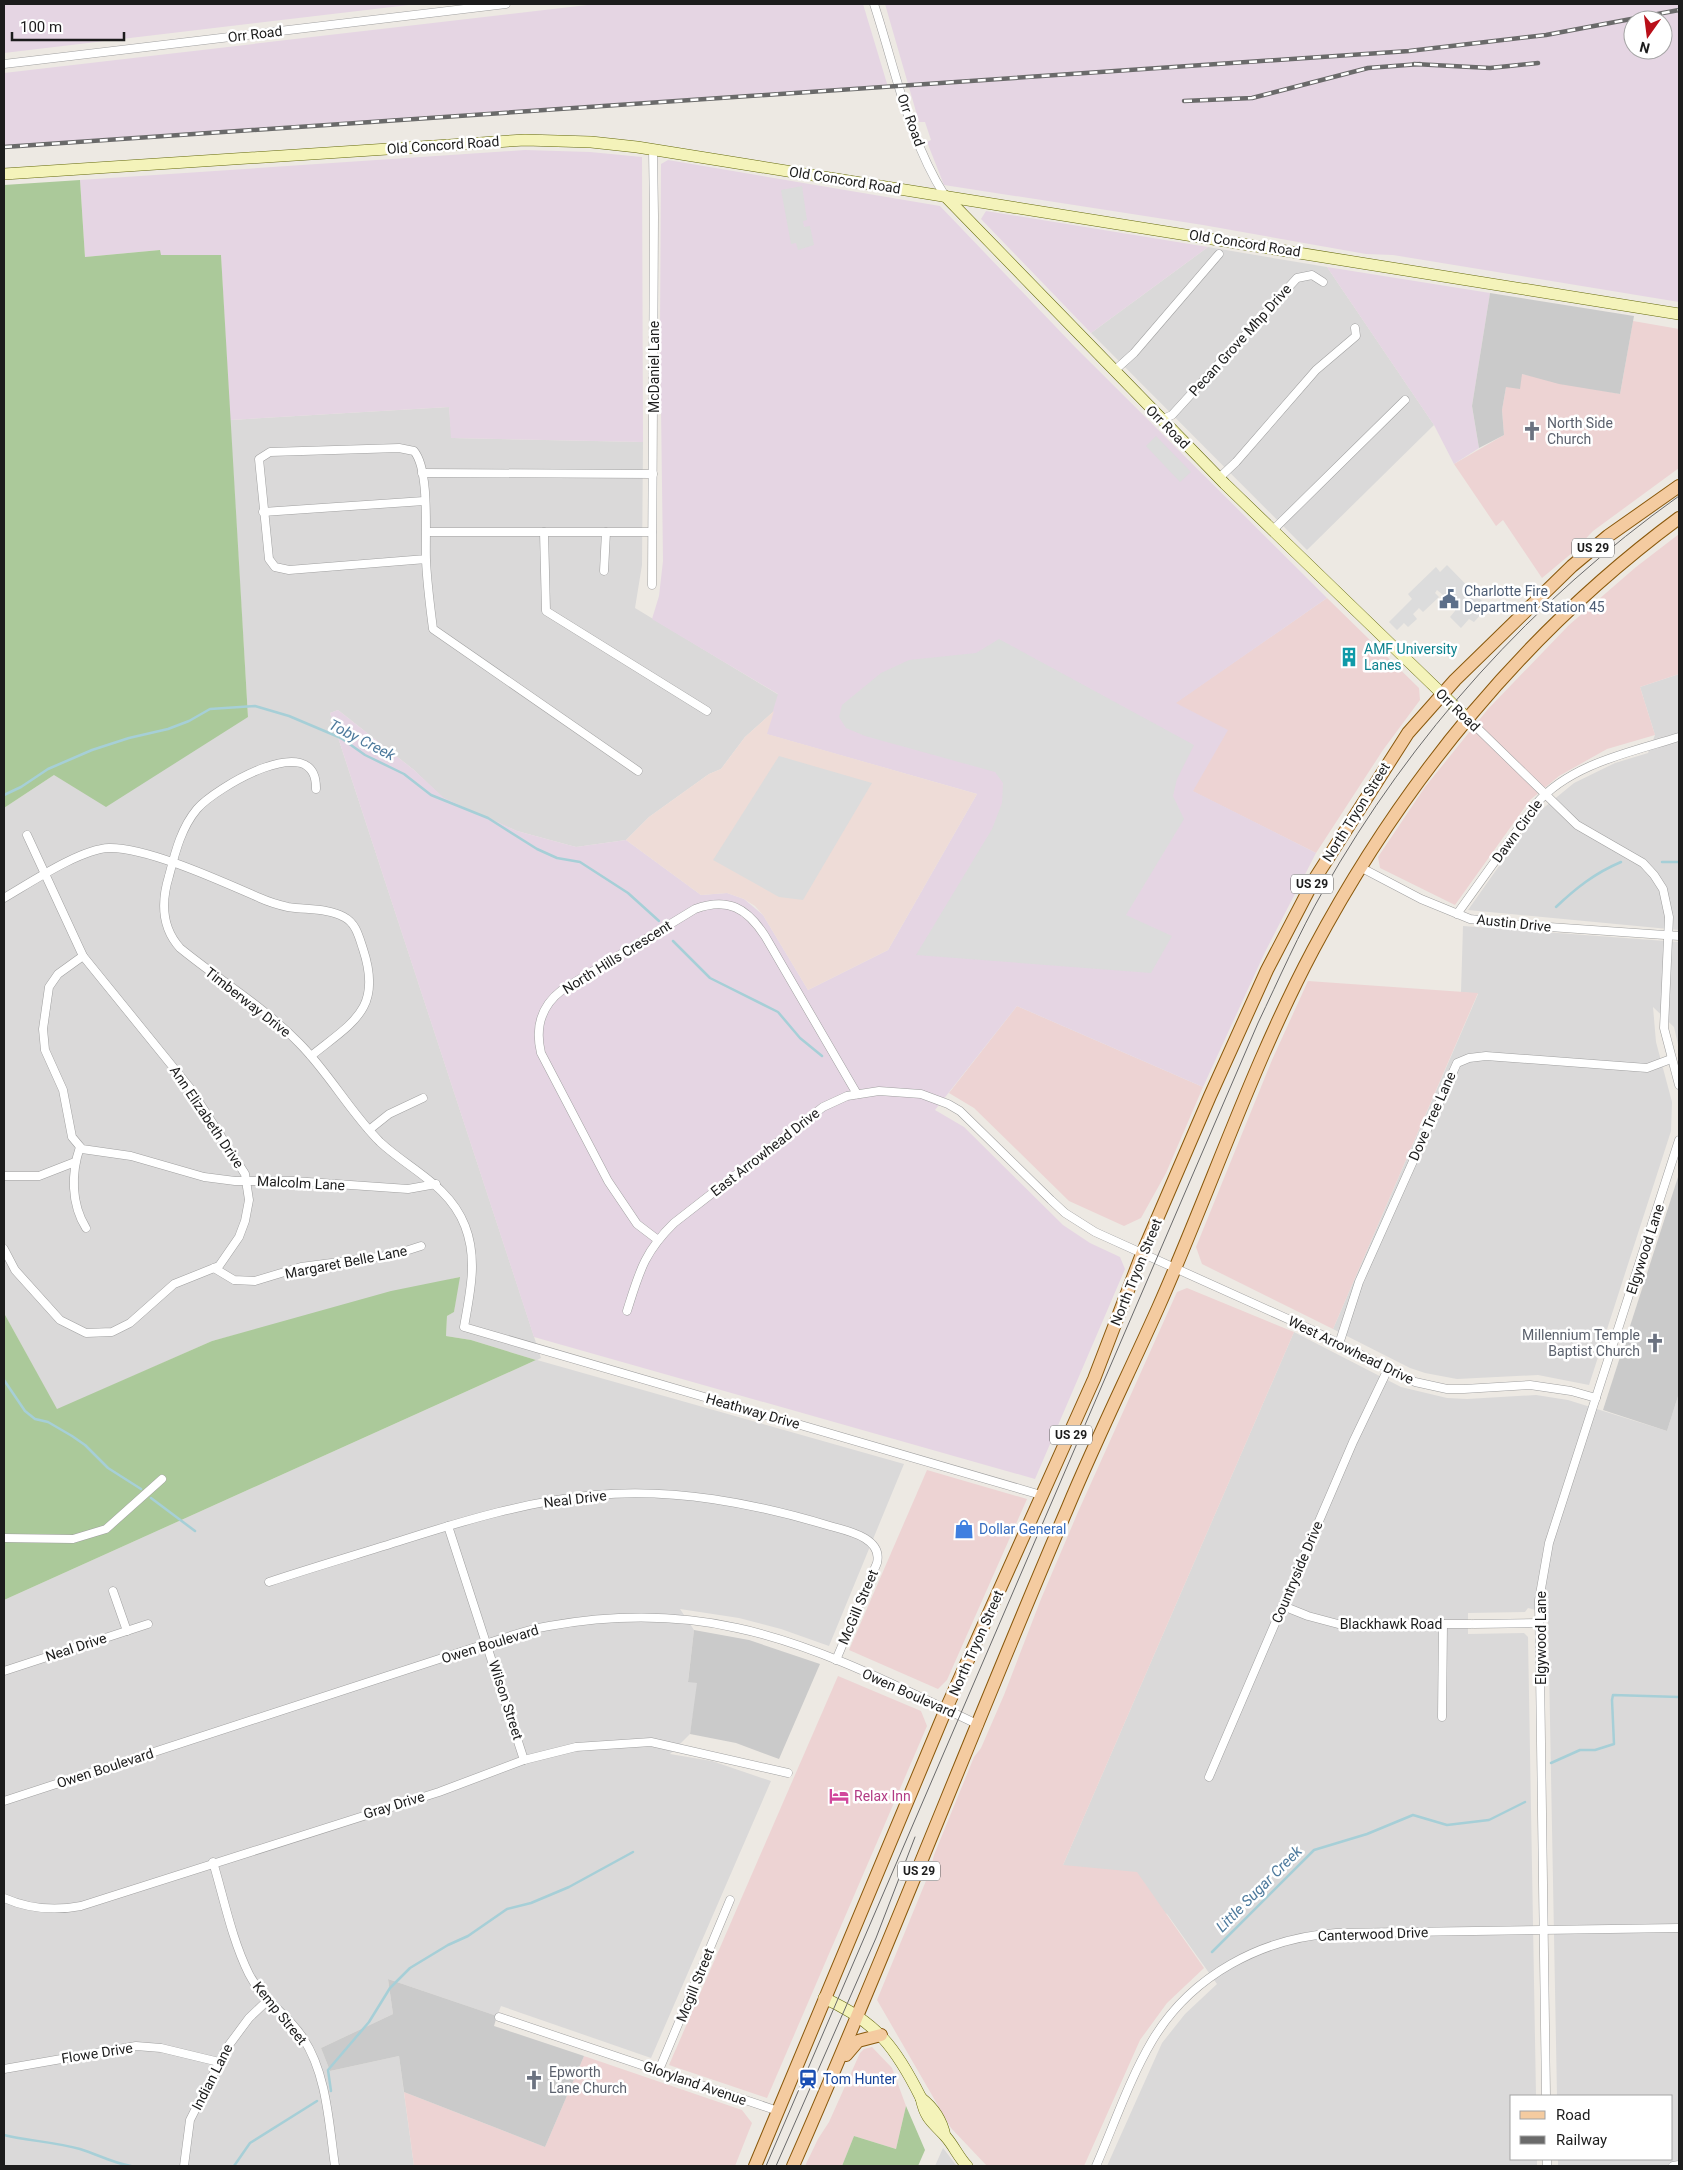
<svg xmlns="http://www.w3.org/2000/svg" width="1683" height="2170" viewBox="0 0 1683 2170" font-family="Roboto,sans-serif">
<rect width="100%" height="100%" fill="#ede9e3"/>
<g fill="#dad9d9">
<path d="M1208,247L1327,267L1434,425L1307,550L1091,333Z"/>
<path d="M449,407L452,438L643,442L642,565L635,608L779,695L774,711L745,737L721,769L709,774L649,817L626,840L576,847L517,831L443,798L414,770L338,710L330,713L541,1358L537,1360L904,1464L829,1646L781,1629L739,1618L680,1609L694,1630L688,1681L698,1683L690,1734L670,1754L712,1761L771,1781L651,2058L501,2006L497,2016L388,1979L393,2014L321,2048L330,2071L399,2056L414,2166H4V1600L536,1360L471,1340L446,1336L447,1316L454,1312L459,1277L212,1341L57,1410L4,1313V808L54,775L248,717L230,420Z"/>
<path d="M1679,674V930L1468,910L1535,815L1574,783L1615,763L1648,753L1655,735L1640,687Z"/>
<path d="M1463,926L1679,942V1049L1674,1027L1653,1007L1656,1042L1672,1102L1671,1131L1589,1385L1538,1375L1457,1379L1425,1373L1410,1368L1333,1329L1478,994L1461,992Z"/>
<path d="M1294,1332L1401,1387L1447,1398L1467,1399L1536,1395L1568,1400L1667,1431L1679,1393V2166H1558V2159H1672V2096H1557L1548,1613L1528,1608L1525,1612L1468,1613V1634L1524,1633L1528,1637L1536,2096H1512V2159H1537V2166H1107L1162,2043L1185,2014L1217,1984L1167,1914L1063,1865Z"/>
<path d="M943,2148L956,2165L958,2166H935Z"/>
</g>
<g fill="#edd3d3">
<path d="M1633,321L1679,329V468L1593,531L1572,553L1542,578L1503,520L1496,526L1454,464L1504,435L1502,410L1506,387L1522,374L1620,394Z"/>
<path d="M1679,534V674L1640,687L1655,735L1607,749L1559,776L1530,800L1455,905L1380,868L1378,857L1425,787L1488,709L1569,625L1636,567Z"/>
<path d="M1327,598L1419,688L1420,700L1383,750L1316,853L1192,791L1175,703Z"/>
<path d="M1308,981L1478,993L1333,1329L1202,1264L1196,1247L1272,1060Z"/>
<path d="M1017,1006L1203,1087L1166,1173L1141,1218L1124,1226L1069,1201L974,1108L949,1093Z"/>
<path d="M1187,1288L1294,1332L1063,1865L1137,1872L1204,1968L1167,2003L1140,2040L1084,2166H987L951,2128L877,2000L930,1871L934,1855L974,1757L981,1748L1004,1695L1041,1599L1078,1512L1177,1292Z"/>
<path d="M927,1470L1027,1499L947,1680L938,1689L849,1650Z"/>
<path d="M838,1676L921,1711L927,1726L767,2098L669,2065Z"/>
<path d="M872,2047L892,2068L906,2106L896,2149L854,2136L842,2166H805L818,2139L829,2122L860,2053L864,2049Z"/>
<path d="M584,2056L742,2110L752,2123L735,2166H414L404,2092L545,2147Z"/>
</g>
<g fill="#e5d5e3" fill-rule="evenodd">
<path d="M4,4H417L4,53Z"/>
<path d="M596,4H863L888,87L403,118V121L4,149V73Z"/>
<path d="M885,4H1679V302L1393,255L1366,254L1203,225L944,185L927,142L931,140L925,122H919ZM1633,20H1663V50H1633Z"/>
<path d="M525,150L590,152L642,157L643,442L451,438L449,407L230,420L221,255H160V250L85,257L80,180Z"/>
<path d="M668,160L940,206L1076,348L1327,598L1176,703L1228,730L1193,791L1316,853L1265,952L1203,1087L1017,1006L935,1110L964,1127L1063,1225L1090,1243L1120,1257L1125,1269L1035,1479L534,1337L330,713L338,710L414,770L444,798L517,831L576,847L626,840L701,895L727,893L744,899L763,915L808,990L888,950L977,794L766,734L778,694L652,619L659,596L663,561L660,330L661,164Z"/>
<path d="M986,211L1208,247L1091,333L981,219Z"/>
<path d="M1327,267L1490,293L1472,406L1479,448L1454,464L1434,425Z"/>
</g>
<g fill="#cacaca">
<path d="M1490,293L1634,316L1620,394L1559,384L1522,374L1520,389L1506,387L1502,410L1504,435L1479,448L1472,406Z"/>
<path d="M1679,1174V1393L1667,1431L1603,1410Z"/>
<path d="M694,1630L749,1640L820,1664L779,1759L736,1743L690,1734L697,1683L688,1682Z"/>
<path d="M388,1979L497,2016L494,2026L584,2056L545,2147L404,2092L399,2056L330,2071L321,2048L393,2014Z"/>
</g>
<path fill="#eedcd7" d="M774,711L767,734L977,794L888,950L808,990L763,915L755,906L744,899L727,893L701,895L626,840L649,817L709,774L721,769L745,737Z"/>
<g fill="#abc99a">
<path d="M80,180L85,257L160,250L161,255H221L248,717L106,807L54,775L4,808V185Z"/>
<path d="M460,1277L454,1312L447,1316L446,1336L471,1340L536,1360L4,1600V1313L57,1409L212,1341L391,1291Z"/>
<path d="M906,2106L925,2150L918,2166H842L854,2136L896,2149Z"/>
</g>
<g fill="#dcdcdc">
<path d="M802,186L807,220L803,221L804,227L810,226L814,245L798,250L796,243L791,244L781,190Z"/>
<path d="M1156,436L1191,472L1180,482L1146,446Z"/>
<path d="M1447,565L1483,602L1479,607L1483,612L1474,622L1469,619L1461,628L1450,617L1455,611L1454,604L1437,590L1435,593L1439,597L1423,612L1419,608L1413,614L1417,619L1408,627L1404,623L1397,630L1389,622L1412,599L1408,594L1436,567L1440,572Z"/>
<path d="M999,639L1194,745L1177,779L1173,796L1184,819L1126,915L1172,936L1151,973L916,955L992,829L1002,803L1003,783L995,772L865,736L846,728L839,717L842,705L881,673L909,660L976,653Z"/>
<path d="M779,756L872,783L803,900L779,897L713,860Z"/>
</g>
<g fill="none" stroke-linecap="round" stroke-linejoin="round">
<g stroke="#a6cfd7" stroke-width="2.5">
<path d="M4,795L21,787L48,769L92,750L129,738L168,729L189,721L210,709L255,706L289,716L341,738L365,755L404,774L431,795L488,818L537,849L557,858L580,862L628,893L659,921"/>
<path d="M1662,862H1679"/>
<path d="M1556,907C1576,888 1595,873 1621,862"/>
<path d="M673,941L710,978L778,1012L800,1038L822,1056"/>
<path d="M4,1380L25,1411L35,1419L48,1422L72,1436L85,1445L108,1468L141,1489"/>
<path d="M151,1498L195,1531"/>
<path d="M1551,1763L1580,1750H1595L1614,1744L1612,1700L1613,1695L1679,1697"/>
<path d="M1212,1952L1314,1850L1367,1834L1413,1815L1447,1825L1489,1820L1525,1802"/>
<path d="M331,2091L328,2070L369,2022L390,1988L410,1968L448,1945L468,1936L507,1909L531,1903L569,1887L633,1852"/>
<path d="M4,2135C29,2141 55,2142 80,2149C97,2154 112,2163 131,2166"/>
<path d="M234,2166L250,2143L317,2101"/>
</g>
<defs>
<g id="street">
<path d="M874,4C895,68 908,138 945,196"/>
<path d="M4,64L506,4"/>
<path d="M1114,371L1134,353L1219,254"/>
<path d="M1161,420L1172,415L1297,278L1312,275L1323,282"/>
<path d="M422,473L653,474"/>
<path d="M1219,478L1236,462L1316,370L1356,336L1355,328"/>
<path d="M263,512L424,501"/>
<path d="M1272,531L1405,400"/>
<path d="M427,532H652"/>
<path d="M544,532L546,611L707,711"/>
<path d="M426,559L289,570L275,567L269,559L259,459L270,452L399,448L414,451C430,470 425,534 426,560C427,583 430,606 433,629L638,771"/>
<path d="M604,571L606,532"/>
<path d="M652,585L654,216L653,149"/>
<path d="M1467,718L1577,825L1643,863L1654,875L1663,889L1669,917L1664,1028L1679,1085"/>
<path d="M316,789C317,727 215,788 197,809C181,828 175,853 169,876C161,902 161,927 180,948C219,980 263,1006 299,1043C329,1073 350,1112 380,1142C410,1170 449,1185 465,1226C478,1259 470,1293 464,1327L1041,1495"/>
<path d="M1360,867L1421,899L1470,919L1520,925L1679,936"/>
<path d="M4,898C30,883 80,849 109,848C147,847 223,882 260,898C269,902 279,905 288,907C306,910 328,908 344,917C356,923 359,937 363,949C383,1009 353,1022 311,1056"/>
<path d="M1457,914L1536,804C1570,764 1631,752 1679,737"/>
<path d="M83,956L58,974L49,987L43,1029L45,1050L63,1090L72,1137L82,1149L131,1156L204,1177L235,1181H293L408,1189L436,1184"/>
<path d="M369,1130L389,1114L423,1098"/>
<path d="M80,1147C71,1173 71,1204 86,1228"/>
<path d="M4,1176H39L75,1162"/>
<path d="M658,1240L637,1224L608,1181L541,1053C535,1028 541,1006 562,990L695,909C728,897 747,908 765,936L857,1094"/>
<path d="M4,1249L15,1270L60,1320L86,1333L112,1332L130,1323L174,1284L219,1266L239,1237L245,1221L249,1200L245,1174L190,1088L83,956L27,835"/>
<path d="M214,1268L234,1280L255,1281L301,1267L393,1255L421,1246"/>
<path d="M627,1311C639,1273 644,1252 674,1223L823,1107L847,1096L879,1091L921,1094L948,1104L960,1111L1051,1200L1065,1213L1095,1232L1310,1329L1415,1382L1447,1389H1464L1530,1385L1571,1391L1596,1398"/>
<path d="M1339,1344L1359,1282L1457,1063L1469,1058L1486,1056L1647,1068L1671,1059"/>
<path d="M448,1526L524,1760"/>
<path d="M4,1538L73,1539L106,1529L162,1479"/>
<path d="M269,1582C314,1567 359,1554 403,1540C466,1520 529,1501 595,1495C675,1488 753,1503 830,1526C848,1531 883,1538 877,1563L836,1660"/>
<path d="M113,1591L127,1631"/>
<path d="M1283,1606L1308,1616L1338,1624H1471"/>
<path d="M1474,1624L1539,1623"/>
<path d="M4,1671L148,1624"/>
<path d="M1442,1717L1443,1624"/>
<path d="M1209,1777L1353,1442L1388,1369"/>
<path d="M4,1801L476,1647C500,1640 524,1630 549,1626C611,1615 675,1614 737,1628C818,1645 903,1689 979,1725"/>
<path d="M213,1862C224,1899 232,1940 249,1974C262,2000 288,2014 303,2038C327,2074 329,2125 335,2166"/>
<path d="M4,1898C29,1909 55,1911 81,1906L439,1792L524,1760L576,1747L651,1742L788,1773"/>
<path d="M499,2017L778,2111"/>
<path d="M4,2069L136,2046L161,2048L219,2062"/>
<path d="M659,2070L730,1900"/>
<path d="M1546,2096L1539,1600L1549,1543L1679,1140"/>
<path d="M1547,2159V2166"/>
<path d="M184,2166L190,2120L226,2049L249,2018L268,2000"/>
<path d="M1096,2166C1114,2125 1129,2080 1152,2041C1191,1975 1262,1938 1336,1933L1679,1928"/>
<path d="M1673,2166L1679,2165"/>
</g>
<g id="secondary">
<path d="M4,174L525,140L591,142L637,147L1679,314"/>
<path d="M945,196L1225,484L1467,718"/>
<path d="M824,1998C877,2022 896,2048 921,2098"/>
<path d="M945,2136C942,2121 934,2108 921,2098C926,2121 933,2122 946,2137C954,2146 959,2158 967,2166"/>
</g>
<g id="primary">
<path d="M846,2055L858,2041L881,2035"/>
<path d="M755,2166L946,1709L1094,1379L1142,1254L1210,1096L1267,970L1314,880L1408,733L1455,680L1572,566L1608,536L1679,486"/>
<path d="M793,2166C889,1948 974,1726 1068,1507C1096,1440 1128,1375 1158,1308C1211,1189 1252,1065 1313,950C1403,781 1525,632 1679,518"/>
</g>
</defs>
<use href="#street" stroke="#a0a0a0" stroke-width="9"/>
<use href="#secondary" stroke="#656a0d" stroke-width="12"/>
<use href="#primary" stroke="#89580b" stroke-width="14"/>
<use href="#street" stroke="#fff" stroke-width="8"/>
<use href="#secondary" stroke="#f4f3ba" stroke-width="11"/>
<use href="#primary" stroke="#f4cba0" stroke-width="12"/>
<g stroke="#6a6a6a" stroke-width="1">
<path d="M766,2166L1258,1023C1279,979 1299,933 1323,891C1412,734 1532,601 1679,496"/>
<path d="M776,2166L876,1938L915,1837"/>
</g>
<defs>
<g id="rail">
<path d="M1414,64L1490,68L1538,63"/>
<path d="M1184,101L1252,98L1368,68L1420,64"/>
<path d="M4,147L1409,51L1546,35L1679,10"/>
</g>
</defs>
<use href="#rail" stroke="#6a6a6a" stroke-width="4.5"/>
<use href="#rail" stroke="#fff" stroke-width="2.5" stroke-dasharray="8" stroke-linecap="butt"/>
</g>
<defs>
<symbol id="church-bare" viewBox="-9 -9 18 18"><path d="M-1.2-6h2.4v3.5h3.3v2.4h-3.3V6h-2.4V-.1h-3.3v-2.4h3.3Z" fill="#6b7280" stroke="#fff" stroke-width="2.5" paint-order="stroke"/></symbol>
<symbol id="civic-bare" viewBox="-9 -9 18 18"><path d="M-.6-6.5H3V-4.5H.6V-3L4-1V1h2V6H-6V1h2V-1L-.6-3ZM-1.2 2.5V6h2.4V2.5Z" fill="#5c6f8a" stroke="#fff" stroke-width="2.5" paint-order="stroke"/></symbol>
<symbol id="building-bare" viewBox="-9 -9 18 18"><path d="M-4-6H4V6H1V3H-1V6H-4ZM-2.5-4.3h1.7v1.8h-1.7ZM.8-4.3h1.7v1.8H.8ZM-2.5-1h1.7V.8h-1.7ZM.8-1h1.7V.8H.8Z" fill="#0f9aa8" stroke="#fff" stroke-width="2.5" paint-order="stroke"/></symbol>
<symbol id="shop-bare" viewBox="-9 -9 18 18"><path d="M-5-2.5h2.3a2.7 3.5 0 0 1 5.4 0H5L5.5 6h-11ZM-1.5-2.5h3a1.5 2.3 0 0 0-3 0Z" fill="#3f7fe0" stroke="#fff" stroke-width="2.5" paint-order="stroke"/></symbol>
<symbol id="hotel-bare" viewBox="-9 -9 18 18"><path d="M-6-4.5h1.5V1H6V5H4.5V3h-9V5H-6ZM-4 0a1.8 1.8 0 1 1 3.6 0ZM.5 0V-2.5h3Q6-2.5 6 0Z" fill="#d1479c" stroke="#fff" stroke-width="2.5" paint-order="stroke"/></symbol>
<symbol id="station-bare" viewBox="-9 -9 18 18"><path d="M-3-6H3Q5-6 5-4V2Q5 4 3 4L4.5 6H3L1.5 4h-3L-3 6H-4.5L-3 4Q-5 4-5 2V-4Q-5-6-3-6ZM-3.5-4v3h7v-3ZM-3.5 1v1.5H-2V1ZM2 1v1.5H3.5V1Z" fill="#1a4fb4" stroke="#fff" stroke-width="2.5" paint-order="stroke"/></symbol>
</defs>
<g fill-rule="evenodd">
<use href="#church-bare" x="1518" y="417" width="28" height="28"/>
<use href="#civic-bare" x="1435" y="585" width="28" height="28"/>
<use href="#building-bare" x="1335" y="643" width="28" height="28"/>
<use href="#church-bare" x="1641" y="1329" width="28" height="28"/>
<use href="#shop-bare" x="950" y="1515" width="28" height="28"/>
<use href="#hotel-bare" x="825" y="1782" width="28" height="28"/>
<use href="#station-bare" x="794" y="2065" width="28" height="28"/>
<use href="#church-bare" x="520" y="2066" width="28" height="28"/>
</g>
<g text-anchor="middle" stroke-width="5" stroke-linejoin="round" paint-order="stroke">
<g fill="#fff" stroke="#606060" stroke-width="1">
<rect x="1572" y="538.5" width="42" height="19" rx="4"/>
<rect x="1291" y="874.5" width="42" height="19" rx="4"/>
<rect x="1050" y="1425.5" width="42" height="19" rx="4"/>
<rect x="898" y="1861.5" width="42" height="19" rx="4"/>
</g>
<g font-size="12" font-weight="bold" fill="#1c1c1c">
<text x="1593" y="552">US 29</text>
<text x="1312" y="888">US 29</text>
<text x="1071" y="1439">US 29</text>
<text x="919" y="1875">US 29</text>
</g>
<g font-size="14" fill="#1c1c1c" stroke="#fff">
<text transform="translate(255 34) rotate(-7)" y="5">Orr Road</text>
<text transform="translate(911 120) rotate(70)" y="5">Orr Road</text>
<text transform="translate(443 145) rotate(-4)" y="5">Old Concord Road</text>
<text transform="translate(845 180) rotate(9)" y="5">Old Concord Road</text>
<text transform="translate(1245 243) rotate(9)" y="5">Old Concord Road</text>
<text transform="translate(1240 340) rotate(-48)" y="5">Pecan Grove Mhp Drive</text>
<text transform="translate(654 367) rotate(-90)" y="5">McDaniel Lane</text>
<text transform="translate(1168 427) rotate(45)" y="5">Orr Road</text>
<text transform="translate(1458 710) rotate(44)" y="5">Orr Road</text>
<text transform="translate(1356 812) rotate(-58)" y="5">North Tryon Street</text>
<text transform="translate(1517 831) rotate(-54)" y="5">Dawn Circle</text>
<text transform="translate(1514 923) rotate(6)" y="5">Austin Drive</text>
<text transform="translate(617 957) rotate(-32)" y="5">North Hills Crescent</text>
<text transform="translate(248 1002) rotate(38)" y="5">Timberway Drive</text>
<text transform="translate(1432 1116) rotate(-66)" y="5">Dove Tree Lane</text>
<text transform="translate(207 1117) rotate(56)" y="5">Ann Elizabeth Drive</text>
<text transform="translate(765 1152) rotate(-38)" y="5">East Arrowhead Drive</text>
<text transform="translate(301 1183) rotate(3)" y="5">Malcolm Lane</text>
<text transform="translate(1645 1249) rotate(-72)" y="5">Elgywood Lane</text>
<text transform="translate(346 1262) rotate(-11)" y="5">Margaret Belle Lane</text>
<text transform="translate(1136 1272) rotate(-68)" y="5">North Tryon Street</text>
<text transform="translate(1351 1350) rotate(26)" y="5">West Arrowhead Drive</text>
<text transform="translate(753 1411) rotate(16)" y="5">Heathway Drive</text>
<text transform="translate(575 1499) rotate(-7)" y="5">Neal Drive</text>
<text transform="translate(1297 1572) rotate(-67)" y="5">Countryside Drive</text>
<text transform="translate(858 1607) rotate(-67)" y="5">McGill Street</text>
<text x="1391" y="1629">Blackhawk Road</text>
<text transform="translate(1541 1638) rotate(-90)" y="5">Elgywood Lane</text>
<text transform="translate(976 1643) rotate(-66)" y="5">North Tryon Street</text>
<text transform="translate(490 1644) rotate(-17)" y="5">Owen Boulevard</text>
<text transform="translate(76 1647) rotate(-18)" y="5">Neal Drive</text>
<text transform="translate(909 1693) rotate(24)" y="5">Owen Boulevard</text>
<text transform="translate(506 1700) rotate(72)" y="5">Wilson Street</text>
<text transform="translate(105 1768) rotate(-18)" y="5">Owen Boulevard</text>
<text transform="translate(394 1805) rotate(-17)" y="5">Gray Drive</text>
<text transform="translate(1373 1934) rotate(-2)" y="5">Canterwood Drive</text>
<text transform="translate(695 1985) rotate(-68)" y="5">Mcgill Street</text>
<text transform="translate(280 2013) rotate(51)" y="5">Kemp Street</text>
<text transform="translate(97 2053) rotate(-9)" y="5">Flowe Drive</text>
<text transform="translate(212 2077) rotate(-63)" y="5">Indian Lane</text>
<text transform="translate(695 2083) rotate(19)" y="5">Gloryland Avenue</text>
</g>
<g font-size="14" fill="#5b616d" stroke="#fff" text-anchor="start">
<text x="1547" y="428">North Side<tspan x="1547" dy="16">Church</tspan></text>
<text x="1640" y="1340" text-anchor="end">Millennium Temple<tspan x="1640" dy="16">Baptist Church</tspan></text>
<text x="549" y="2077">Epworth<tspan x="549" dy="16">Lane Church</tspan></text>
</g>
<g font-size="14" fill="#4e5e75" stroke="#fff" text-anchor="start">
<text x="1464" y="596">Charlotte Fire<tspan x="1464" dy="16">Department Station 45</tspan></text>
</g>
<g font-size="14" fill="#0d838f" stroke="#fff" text-anchor="start">
<text x="1364" y="654">AMF University<tspan x="1364" dy="16">Lanes</tspan></text>
</g>
<g font-size="14" fill="#366cbe" stroke="#fff" text-anchor="start">
<text x="979" y="1534">Dollar General</text>
</g>
<g font-size="14" fill="#b23c85" stroke="#fff" text-anchor="start">
<text x="854" y="1801">Relax Inn</text>
</g>
<g font-size="14" fill="#164399" stroke="#fff" text-anchor="start">
<text x="823" y="2084">Tom Hunter</text>
</g>
<g font-size="15" font-style="italic" fill="#4e7a9d" stroke="#fff">
<text transform="translate(362 740) rotate(27)" y="5">Toby Creek</text>
<text transform="translate(1259 1889) rotate(-45)" y="5">Little Sugar Creek</text>
</g>
</g>
<rect width="1683" height="2170" fill="none" stroke="#1c1c1c" stroke-width="10"/>
<rect x="1510" y="2095" width="162" height="65" fill="#ffffff" stroke="#a4a4a4"/>
<rect x="1520" y="2111" width="25" height="8" fill="#f4cba0" stroke="#a4a4a4"/>
<text x="1556" y="2120" font-size="15" fill="#1c1c1c">Road</text>
<rect x="1520" y="2136" width="25" height="8" fill="#6a6a6a" stroke="#a4a4a4"/>
<text x="1556" y="2145" font-size="15" fill="#1c1c1c">Railway</text>
<g transform="translate(1648 35) rotate(194)"><circle r="24" fill="#ffffff" stroke="#a4a4a4"/>
<path d="M0-4L9 19L0 12L-9 19Z" fill="#b90f19"/>
<text y="-8" font-size="14" font-weight="bold" text-anchor="middle" fill="#1c1c1c">N</text>
</g>
<path d="M12 32v8h112v-8" fill="none" stroke="#1c1c1c" stroke-width="2.5"/>
<text x="20" y="32" font-size="15" fill="#1c1c1c" stroke="#ffffff" stroke-width="4" paint-order="stroke">100 m</text>
</svg>
